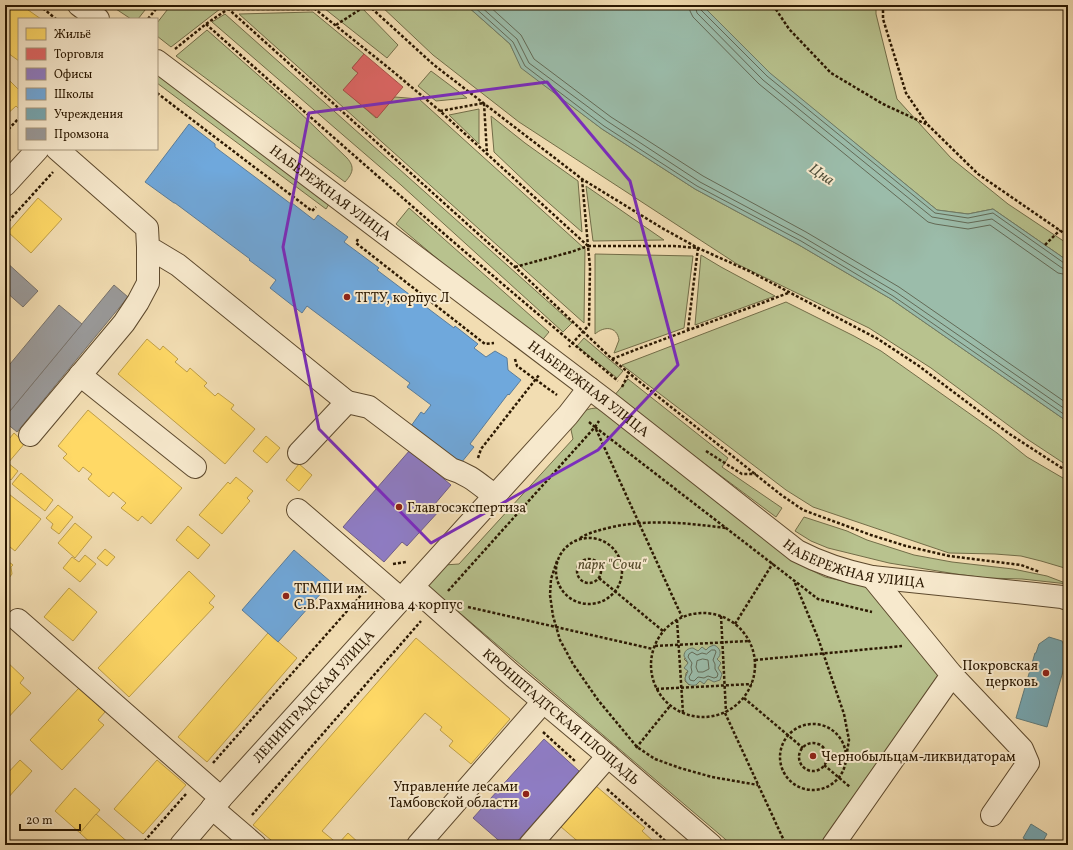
<svg xmlns="http://www.w3.org/2000/svg" width="1073" height="850" viewBox="0 0 1073 850" font-family="Vollkorn,serif">
<rect width="100%" height="100%" fill="#f2ddb2"/>
<filter id="stains"><feTurbulence type="fractalNoise" baseFrequency=".005" numOctaves="4"/><feColorMatrix values="0 0 0 0 .2 0 0 0 0 .09 0 0 0 0 .02 0 0 0 .5 -.17"/></filter>
<radialGradient id="worn" r=".72"><stop offset=".6" stop-color="#630" stop-opacity="0"/><stop offset="1" stop-color="#630" stop-opacity=".3"/></radialGradient>
<g fill="#b8c28e" stroke="#726d48" fill-rule="evenodd">
<path d="M115,5H149L138,19H131L113,7Z"/>
<path d="M171,5H217L220,9L171,47L157,36V23Z"/>
<path d="M320,5H359L398,45L387,58Z"/>
<path d="M380,5H466L510,44L522,68L602,129L695,189L799,245L891,299L1068,422V466L1027,439L931,368L869,328L737,264L519,122L433,55Z"/>
<path d="M702,5H876V14L897,99L951,158L1008,204L1068,244V261L993,209L968,214L937,210L769,73Z"/>
<path d="M313,12L364,54L352,68L358,73L344,90L376,118L395,97L419,99L585,249L584,323L239,14Z"/>
<path d="M225,14L572,323L563,332L401,185L212,22Z"/>
<path d="M207,30L291,104L347,158C355,167 353,173 345,182L176,56Z"/>
<path d="M157,70L331,201L326,209L157,83Z"/>
<path d="M431,71L467,98L436,101L418,86Z"/>
<path d="M479,109V144L449,115Z"/>
<path d="M491,116L525,143L578,181L582,232L534,190L494,152Z"/>
<path d="M586,186L664,240L593,241Z"/>
<path d="M409,208L549,332L539,344L396,224Z"/>
<path d="M595,254L693,256L684,328L614,353L619,340C617,326 604,326 595,334Z"/>
<path d="M701,255L721,267L775,296L695,325Z"/>
<path d="M786,302L854,336L881,351L997,433L1027,457L1068,481V569L1041,561L1021,556L995,554L949,553L813,507L786,490L622,365Z"/>
<path d="M584,338L623,371L617,378L577,346Z"/>
<path d="M628,379L728,458L722,467L782,508L776,517L614,396Z"/>
<path d="M596,408L602,409L714,500L793,561L825,577L865,586L943,674L823,845H732L427,585L444,565L459,564L573,439L570,425C579,415 582,409 596,408ZM706,650L718,668L699,680L689,685L685,681L686,673L688,671V663L684,659L698,652Z"/>
<path d="M804,517L847,531L867,540L914,555L952,562L1013,569L1047,576L1068,584L1022,579L986,578L956,574L889,563L828,548L811,541L795,531Z"/>
</g>
<g fill="#9bbcaa" stroke="#6e7a66">
<path d="M466,5H702L770,73L937,210L968,214L993,209L1068,261V422L891,299L799,245L695,189L602,129L521,68L510,44Z"/>
<path d="M714,645C721,648 722,655 717,659L721,663L718,668L722,674L720,680L714,682L708,679L704,684L700,681L696,685C690,686 686,684 685,678L688,671L684,668L688,663L684,656C684,651 688,648 693,648L698,651L702,647L706,650L709,647Z"/>
</g>
<g fill="#ffd966" stroke="#bf9f48">
<path d="M5,5H21L41,19H19V61L5,51Z"/>
<path d="M5,76L19,90V109L16,106L5,116Z"/>
<path d="M38,198L62,219L31,253L8,232Z"/>
<path d="M147,339L160,350L163,346L178,359L175,362L187,372L190,368L207,383L204,386L215,396L218,393L234,405L231,409L255,429L225,464L118,374Z"/>
<path d="M88,410L182,488L151,524L142,516L138,521L121,508L126,503L113,492L109,497L88,479L92,474L83,467L79,472L63,458L67,454L58,446Z"/>
<path d="M14,433L25,443L8,463L18,471L11,480L5,474V444Z"/>
<path d="M266,436L280,448L267,463L253,451Z"/>
<path d="M299,464L312,475L299,491L286,480Z"/>
<path d="M21,473L53,500L45,511L12,484Z"/>
<path d="M236,477L253,491L247,498L250,501L222,534L199,515L228,482L230,484Z"/>
<path d="M5,491L41,519L15,551L5,543Z"/>
<path d="M58,505L73,517L59,534L51,528L53,524L46,518Z"/>
<path d="M75,523L92,537L75,558L58,543Z"/>
<path d="M188,526L210,545L198,559L176,540Z"/>
<path d="M105,549L115,557L107,566L97,558Z"/>
<path d="M85,555L96,564L80,582L63,568L72,557L79,562Z"/>
<path d="M5,559L13,565L11,567L12,574L9,578L5,580Z"/>
<path d="M189,571L215,596L209,603L214,607L129,697L98,668Z"/>
<path d="M69,588L97,612L73,641L44,617Z"/>
<path d="M268,633L297,658L207,762L178,737Z"/>
<path d="M416,638L510,719L471,764L449,746L453,741L440,730L442,727L425,713L322,831L338,844L348,833L361,845H277L253,825Z"/>
<path d="M5,660L24,678L20,683L31,693L5,721Z"/>
<path d="M79,688L105,712L98,720L104,725L62,770L30,740Z"/>
<path d="M20,760L32,771L7,799L5,797V776Z"/>
<path d="M157,760L186,785L143,834L114,809Z"/>
<path d="M596,786L645,828L642,831L654,842L651,845H582L560,826Z"/>
<path d="M75,788L100,810L80,833L55,811Z"/>
<path d="M96,814L131,845H93L80,833Z"/>
</g>
<path fill="#e06666" stroke="#aa4f48" d="M364,54L403,87L377,118L343,90L358,73L352,68Z"/>
<g fill="#8e7cc3" stroke="#705e89">
<path d="M410,450L451,485L434,505L440,510L407,546L402,542L384,562L343,527Z"/>
<path d="M544,739L579,771L514,845H504L473,818Z"/>
</g>
<g fill="#6fa8dc" stroke="#5b7d9a">
<path d="M189,124L215,144V147L291,204L292,203L314,220L318,215L348,237L344,242L379,268L377,270L454,328L455,326L478,344L474,348L486,357L495,351L507,358L508,370L521,380L509,395L508,394L470,444L474,447L461,463L411,426L421,412L424,414L431,405L407,387L410,383L307,306L302,313L270,288L276,280L249,260L250,259L175,203H174L145,182Z"/>
<path d="M294,550L331,582L278,642L242,610Z"/>
</g>
<g fill="#76a5af" stroke="#607b7b">
<path d="M1049,637L1062,641L1068,654L1047,727L1016,718L1035,653H1036L1039,644Z"/>
<path d="M1031,824L1047,834L1041,845H1034L1023,838Z"/>
</g>
<g fill="#999" stroke="#78726b">
<path d="M5,261L38,291L23,307L5,291Z"/>
<path d="M114,285L128,297L17,432L5,422V417Z"/>
<path d="M59,305L82,324L5,417V370Z"/>
</g>
<g fill="none" stroke-linecap="round" stroke-linejoin="round">
<g stroke="#636a56" stroke-width="1">
<path d="M472,5L513,42L525,66L604,126L697,186L801,241L893,296L1068,417"/>
<path d="M479,5L517,39L529,63L607,121L700,182L803,237L896,292L1068,411"/>
<path d="M488,5L521,35L534,59L611,117L703,176L806,232L899,287L1068,404"/>
<path d="M689,5L690,11L693,17L759,84L928,222L935,224L968,229L990,225L1058,273L1068,275"/>
<path d="M695,5L697,13L763,80L932,217L968,223L992,219L1062,268L1068,269"/>
<path d="M700,5L701,10L767,76L935,213L968,218L993,213L1064,263L1068,264"/>
<path d="M712,650H715L716,652L713,660L715,664V669L718,674L717,677L714,678L708,676L704,678L698,677L694,681L690,680L689,677L692,672L691,667L692,663L688,657L689,654L692,652L697,655L702,653L706,654Z"/>
<path d="M703,659L708,660L709,669L703,672H698L696,667L697,661Z"/>
</g>
<defs>
<g id="minor">
<path d="M79,5L98,19"/>
<path id="s1" d="M157,61L609,403L797,551C822,564 844,571 872,577L1035,594L1062,597L1068,599"/>
<path d="M57,149L147,228L148,247L178,265L347,402L299,453"/>
<path d="M5,185L38,149"/>
<path d="M80,375L195,467"/>
<path d="M347,402L369,407L451,469C469,474 480,485 495,496"/>
<path d="M30,435L124,323L138,302L148,283V247"/>
<path d="M298,510L401,599"/>
<path id="s2" d="M413,587L513,676L608,756L711,845"/>
<path d="M18,620L221,798"/>
<path d="M952,675L1022,749L1028,763L992,815"/>
<path d="M212,808L255,845"/>
<path id="s3" d="M181,845L221,798L568,415L589,388"/>
<path d="M418,845L543,702"/>
<path d="M530,845L608,756"/>
<path d="M833,845L952,675L872,577"/>
</g>
</defs>
<use href="#minor" stroke="#5d492d" stroke-width="24"/>
<g stroke="#2b1801" stroke-width="2.5" stroke-dasharray="3 2" stroke-linecap="butt">
<path d="M39,5L56,19"/>
<path d="M224,5L515,267L612,359L641,383L780,494L803,510L871,535L906,546L949,556L1021,565L1040,572"/>
<path d="M310,5L390,69L440,111L588,246L590,267L589,325L569,347"/>
<path d="M368,5L434,65L582,179L662,228L698,248L749,271L878,339L919,366L1008,433L1068,472"/>
<path d="M773,5L789,29L831,73L883,104L926,124"/>
<path d="M883,5V19L906,93L927,124L978,174L1068,236"/>
<path d="M148,19L159,5"/>
<path d="M206,24C341,145 478,265 618,381"/>
<path d="M336,25L367,5"/>
<path d="M175,49L206,24L228,9H312"/>
<path d="M157,93L312,211L316,207"/>
<path d="M440,111L484,103L487,154"/>
<path d="M5,133L19,118"/>
<path d="M5,225L53,172"/>
<path d="M358,239L356,243L485,344L494,343"/>
<path d="M1045,245L1060,230"/>
<path d="M588,246H674L698,248L688,329"/>
<path d="M515,267L571,252L588,246L582,179"/>
<path d="M515,359L517,366L557,395"/>
<path d="M612,359C670,336 729,316 788,293"/>
<path d="M622,387L629,373"/>
<path d="M589,422L595,427L682,617"/>
<path d="M595,427L818,599L872,612"/>
<path d="M706,451L742,474H756"/>
<path d="M478,458L481,449L539,375"/>
<circle cx="589" cy="571" r="33"/>
<path d="M580,538C590,532 600,530 612,527C650,519 687,523 726,528"/>
<circle cx="589" cy="571" r="12"/>
<path d="M557,561L551,579L550,595L553,616L560,640L573,664L598,700L637,747L655,759L680,768L712,777L758,785"/>
<path d="M393,564L406,562"/>
<path d="M599,578L663,631"/>
<path d="M795,583L818,638L844,714L849,740L847,752"/>
<path d="M448,591L595,427L599,421"/>
<path d="M468,607L653,649"/>
<circle cx="703" cy="665" r="52"/>
<path d="M721,616L726,712"/>
<path d="M677,620L683,713"/>
<path d="M735,624L773,563"/>
<path d="M655,646L749,641"/>
<path d="M755,660L902,646"/>
<path d="M656,689L752,684"/>
<path d="M744,698L803,748"/>
<path d="M725,713L786,845"/>
<circle cx="813" cy="757" r="33"/>
<path d="M543,732L576,762"/>
<circle cx="813" cy="757" r="14"/>
<path d="M636,748L670,706"/>
<path d="M213,763L363,593"/>
<path d="M824,765L850,787"/>
<path d="M607,789L670,845"/>
<path d="M252,815L421,621"/>
<path d="M141,845L186,794"/>
</g>
<use href="#minor" stroke="#f7e9cd" stroke-width="22"/>
</g>
<path fill="none" stroke="#7b2cbf" stroke-width="3" stroke-linejoin="round" d="M547,82L630,181L678,365L598,450L431,543L319,429L283,247L309,113Z"/>
<g fill="#8f2418" stroke="#f7e9cd" stroke-width="1.5">
<circle cx="347" cy="297" r="4"/>
<circle cx="399" cy="507" r="4"/>
<circle cx="286" cy="596" r="4"/>
<circle cx="1046" cy="673" r="4"/>
<circle cx="813" cy="756" r="4"/>
<circle cx="526" cy="794" r="4"/>
</g>
<g text-anchor="middle" stroke-width="4" stroke-linejoin="round" paint-order="stroke">
<g font-size="14" fill="#2b1801" stroke="#f7e9cd">
<text dy="5" stroke="none"><textPath href="#s1" startOffset="218">НАБЕРЕЖНАЯ УЛИЦА</textPath></text>
<text dy="5" stroke="none"><textPath href="#s1" startOffset="542">НАБЕРЕЖНАЯ УЛИЦА</textPath></text>
<text dy="5" stroke="none"><textPath href="#s1" startOffset="865">НАБЕРЕЖНАЯ УЛИЦА</textPath></text>
<text dy="5" stroke="none"><textPath href="#s3" startOffset="199">ЛЕНИНГРАДСКАЯ УЛИЦА</textPath></text>
<text dy="5" stroke="none"><textPath href="#s2" startOffset="197">КРОНШТАДТСКАЯ ПЛОЩАДЬ</textPath></text>
</g>
<g font-size="14" fill="#2b1801" stroke="#f7e9cd" text-anchor="start">
<text x="355" y="302">ТГТУ, корпус Л</text>
<text x="407" y="512">Главгосэкспертиза</text>
<text x="294" y="593">ТГМПИ им.<tspan x="294" dy="16">С.В.Рахманинова 4 корпус</tspan></text>
<text x="1038" y="670" text-anchor="end">Покровская<tspan x="1038" dy="16">церковь</tspan></text>
<text x="821" y="761">Чернобыльцам-ликвидаторам</text>
<text x="518" y="791" text-anchor="end">Управление лесами<tspan x="518" dy="16">Тамбовской области</tspan></text>
</g>
<g font-size="14" font-style="italic" fill="#554b2b" stroke="#f7e9cd">
<text x="612" y="569">парк "Сочи"</text>
</g>
<g font-size="15" font-style="italic" fill="#52513c" stroke="#f7e9cd">
<text transform="translate(822 174) rotate(34)" y="5">Цна</text>
</g>
</g>
<rect width="1073" height="850" fill="none" stroke="#f2ddb2" stroke-width="20"/>
<rect x="6" y="6" width="1061" height="838" fill="none" stroke="#2b1801" stroke-width="2"/>
<rect x="10" y="10" width="1053" height="830" fill="none" stroke="#2b1801"/>
<rect x="18" y="18" width="140" height="132" fill="#f7e9cd" stroke="#a5957b"/>
<rect x="26" y="28" width="20" height="12" fill="#ffd966" stroke="#a5957b"/>
<text x="54" y="38" font-size="12" fill="#2b1801">Жильё</text>
<rect x="26" y="48" width="20" height="12" fill="#e06666" stroke="#a5957b"/>
<text x="54" y="58" font-size="12" fill="#2b1801">Торговля</text>
<rect x="26" y="68" width="20" height="12" fill="#8e7cc3" stroke="#a5957b"/>
<text x="54" y="78" font-size="12" fill="#2b1801">Офисы</text>
<rect x="26" y="88" width="20" height="12" fill="#6fa8dc" stroke="#a5957b"/>
<text x="54" y="98" font-size="12" fill="#2b1801">Школы</text>
<rect x="26" y="108" width="20" height="12" fill="#76a5af" stroke="#a5957b"/>
<text x="54" y="118" font-size="12" fill="#2b1801">Учреждения</text>
<rect x="26" y="128" width="20" height="12" fill="#999999" stroke="#a5957b"/>
<text x="54" y="138" font-size="12" fill="#2b1801">Промзона</text>
<path d="M20 824v6h60v-6" fill="none" stroke="#2b1801" stroke-width="2"/>
<text x="26" y="824" font-size="12" fill="#2b1801" stroke="#f7e9cd" stroke-width="3" paint-order="stroke">20 m</text>
<rect width="100%" height="100%" filter="url(#stains)"/>
<rect width="100%" height="100%" fill="url(#worn)"/>
</svg>
